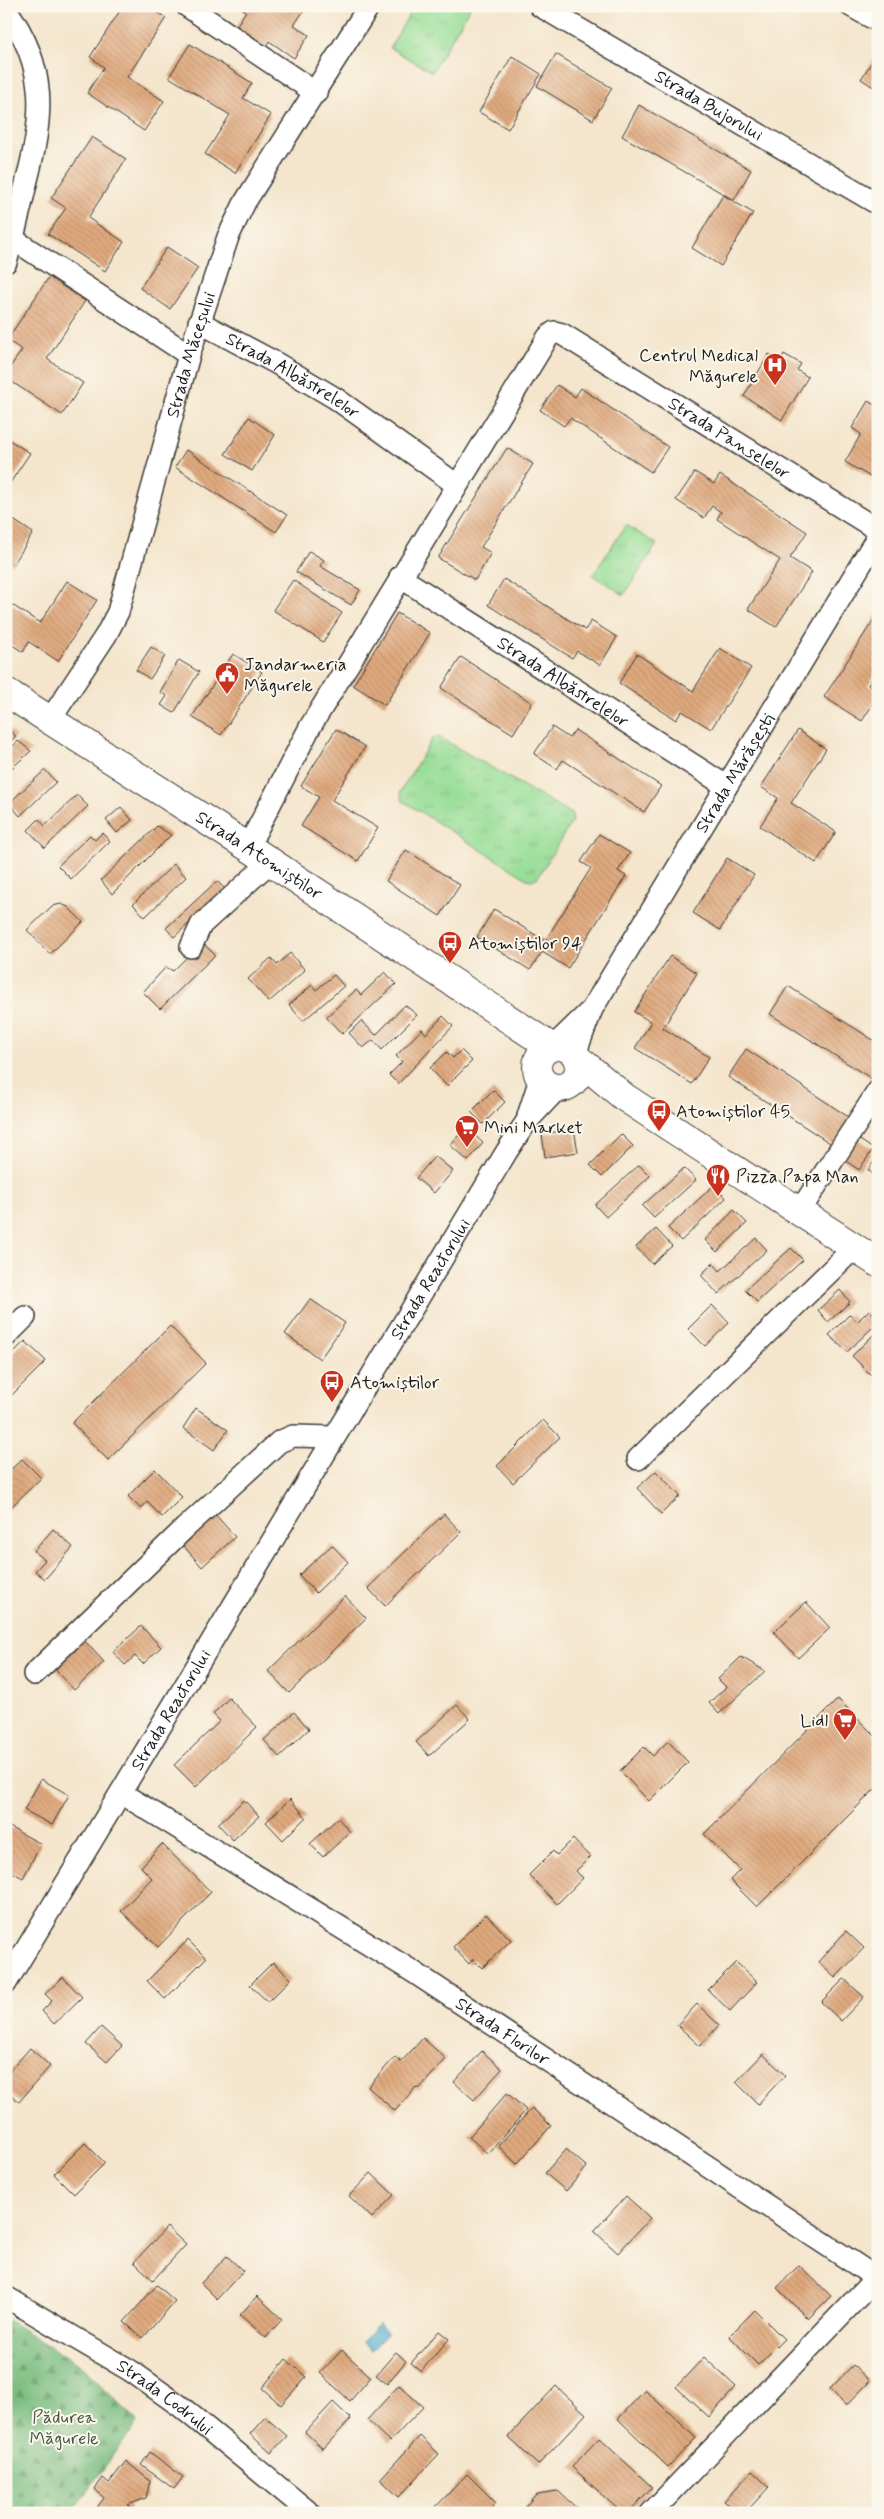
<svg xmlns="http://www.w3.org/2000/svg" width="884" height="2519" viewBox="0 0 884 2519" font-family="Mynerve,sans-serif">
<defs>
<pattern id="forest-firs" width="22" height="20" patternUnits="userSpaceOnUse" patternTransform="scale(1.25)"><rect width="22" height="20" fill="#7abd80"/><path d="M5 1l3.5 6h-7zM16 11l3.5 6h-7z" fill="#639968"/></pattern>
<pattern id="park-tufts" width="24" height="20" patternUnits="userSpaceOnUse" patternTransform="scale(1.25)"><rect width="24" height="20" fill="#99de98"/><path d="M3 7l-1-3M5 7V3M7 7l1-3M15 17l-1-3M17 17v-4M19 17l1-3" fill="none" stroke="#83be82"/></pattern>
<pattern id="water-ripples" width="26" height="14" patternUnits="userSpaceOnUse" patternTransform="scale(1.25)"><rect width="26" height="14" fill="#4aa9c9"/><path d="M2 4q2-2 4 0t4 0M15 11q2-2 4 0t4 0" fill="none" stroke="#3d89a2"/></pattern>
<pattern id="building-back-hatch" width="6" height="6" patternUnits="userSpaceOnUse" patternTransform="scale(1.25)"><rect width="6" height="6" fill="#dfa97e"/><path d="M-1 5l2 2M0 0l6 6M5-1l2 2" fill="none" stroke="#bf916c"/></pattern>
</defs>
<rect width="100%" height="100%" fill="#fbf7ec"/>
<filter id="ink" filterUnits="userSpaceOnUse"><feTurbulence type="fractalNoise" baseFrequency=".02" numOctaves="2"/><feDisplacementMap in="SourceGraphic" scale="10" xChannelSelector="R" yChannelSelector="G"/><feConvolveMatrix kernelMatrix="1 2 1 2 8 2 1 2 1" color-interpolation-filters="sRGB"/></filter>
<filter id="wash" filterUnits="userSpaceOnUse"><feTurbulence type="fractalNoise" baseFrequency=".0096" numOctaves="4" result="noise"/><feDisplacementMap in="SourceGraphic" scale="20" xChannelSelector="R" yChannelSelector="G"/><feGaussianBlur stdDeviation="1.12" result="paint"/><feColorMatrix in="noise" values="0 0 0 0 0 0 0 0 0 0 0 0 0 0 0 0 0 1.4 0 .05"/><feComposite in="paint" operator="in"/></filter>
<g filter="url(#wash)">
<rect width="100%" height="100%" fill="#f4e5cc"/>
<path fill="url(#forest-firs)" stroke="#4b6c4e" d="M6,2319L83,2367L138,2422L71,2513H6Z"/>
<g fill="url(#park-tufts)" stroke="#5a7d5a">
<path d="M414,6H471L432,72L390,48Z"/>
<path d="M626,525L657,544L624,595L593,575Z"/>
<path d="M437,736L572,814V821L538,877L532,880L527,879L403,801L400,792L432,739Z"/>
</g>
<path fill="url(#water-ripples)" stroke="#336272" d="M379,2324L388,2333L371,2351L362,2342Z"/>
<g id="blocks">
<g fill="url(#building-back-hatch)">
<path d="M123,6H148L166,18L127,77L164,101L144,131L87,93L104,67L90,57Z"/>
<path d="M238,6H301L305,9L294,25L309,35L294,58L269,41L265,48L235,28L246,11Z"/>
<path d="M190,44L252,83L243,98L271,115L235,173L205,154L230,115L169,77Z"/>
<path d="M878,52V90L861,79Z"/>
<path d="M556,54L612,88L593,120L537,86Z"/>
<path d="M512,56L541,74L508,129L479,112Z"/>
<path d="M639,105L751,170L734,200L622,136Z"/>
<path d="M92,137L126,159L88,218L124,242L105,271L48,234L66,208L51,198Z"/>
<path d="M723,195L753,213L721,266L692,248Z"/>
<path d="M167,247L198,268L170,309L140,288Z"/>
<path d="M49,277L85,301L47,359L83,383L62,415L6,378V373L22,350L7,340Z"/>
<path d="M769,354L780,361L784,354L801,364L797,370L808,377L782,420L744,396Z"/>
<path d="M557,385L575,397L581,388L668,447L651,472L570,418L564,426L540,410Z"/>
<path d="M868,401L878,407V468L872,478L845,462L861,434L852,428Z"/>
<path d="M249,417L275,435L252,471L225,454Z"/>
<path d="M6,438L30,453L6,489Z"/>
<path d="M507,448L533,464L481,547L491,553L475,580L438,558Z"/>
<path d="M186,450L287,515L276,532L175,467Z"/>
<path d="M695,472L714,484L720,475L807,532L790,558L812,572L776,627L748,609L780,560L717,519L721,512L712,506L704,518L676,500Z"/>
<path d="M6,515L33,533L13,565L6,561Z"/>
<path d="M309,551L324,560L320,566L360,590L351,605L296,572Z"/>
<path d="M504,579L585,630L591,621L617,637L600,665L577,651L572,658L488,605Z"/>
<path d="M293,580L342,613L323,642L273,610Z"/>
<path d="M67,581L97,600L58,661L29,642L23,652L6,641V601L40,623Z"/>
<path d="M397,613L430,633L385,705L353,685Z"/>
<path d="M878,613V670L868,685L878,691V696L862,721L824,697Z"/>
<path d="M151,647L165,656L150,679L136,670Z"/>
<path d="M720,648L751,668L711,729L682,711L676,720L619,683L637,654L693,691Z"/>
<path d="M233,654L262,672L221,735L192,717Z"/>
<path d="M461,657L532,703L513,734L441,688Z"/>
<path d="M179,660L199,672L174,713L161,705L167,696L160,692Z"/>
<path d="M6,727L16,736L6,746Z"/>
<path d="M552,727L569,738L575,730L661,786L644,812L563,760L557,769L534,754Z"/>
<path d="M336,729L365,747L332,800L378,828L358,861L301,826L319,797L301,786Z"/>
<path d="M798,730L826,749L791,803L836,832L816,863L760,826L778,798L761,787Z"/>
<path d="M18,741L31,751L6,773V753Z"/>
<path d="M45,770L56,782L20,816L9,803Z"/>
<path d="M77,795L88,806L45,848L28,830L39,819L45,826Z"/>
<path d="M121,807L132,820L117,833L106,820Z"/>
<path d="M157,826L171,835L112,894L101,880Z"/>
<path d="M102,833L110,841L71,879L58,866L90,835L95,840Z"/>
<path d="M599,834L630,853L618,871L626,876L568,968L542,952L530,970L477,937L494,909L545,941L591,868L581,862Z"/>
<path d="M406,850L460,885L440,916L386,881Z"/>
<path d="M727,858L754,875L720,930L693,913Z"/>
<path d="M174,864L186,877L145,917L133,904Z"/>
<path d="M217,881L226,890L174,937L166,928Z"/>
<path d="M61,904L68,907L83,922L50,954L27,930L52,906Z"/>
<path d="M202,942L215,955L160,1009L143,992L166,967L173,971Z"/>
<path d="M290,953L305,970L269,1002L248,979L271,958L277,965Z"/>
<path d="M670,956L697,973L663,1028L709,1057L692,1084L635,1048L651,1022L634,1012Z"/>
<path d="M385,972L396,984L342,1034L326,1017L356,990L361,995Z"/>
<path d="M334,975L344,986L303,1021L289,1005L312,985L316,990Z"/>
<path d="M788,986L878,1043V1076L875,1081L770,1014Z"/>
<path d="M405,1005L417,1015L382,1050L373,1040L363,1048L349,1033L361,1021L376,1035Z"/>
<path d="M443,1016L453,1026L398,1084L389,1075L402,1062L396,1056L422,1029L426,1034Z"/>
<path d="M746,1049L850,1118L833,1145L728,1077Z"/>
<path d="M461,1050L472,1061L447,1086L430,1068L447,1052L453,1058Z"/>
<path d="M493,1090L505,1102L483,1124L471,1112Z"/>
<path d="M466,1127L483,1143L468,1161L450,1145Z"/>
<path d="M574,1129L578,1152L545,1157L542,1134Z"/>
<path d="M621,1134L633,1146L602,1177L590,1165Z"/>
<path d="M857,1138L873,1149L859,1170L843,1159Z"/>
<path d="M435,1156L453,1171L434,1193L416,1178Z"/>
<path d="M878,1156V1177L868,1170Z"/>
<path d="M639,1165L650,1176L606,1217L595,1205Z"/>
<path d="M684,1168L696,1180L654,1218L642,1206Z"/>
<path d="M714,1185L726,1198L681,1241L668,1228Z"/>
<path d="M734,1210L747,1223L717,1252L705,1240Z"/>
<path d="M656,1229L672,1246L652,1264L636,1247Z"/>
<path d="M756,1238L767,1250L718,1294L701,1275L713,1263L720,1271Z"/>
<path d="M791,1248L803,1260L757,1302L745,1290Z"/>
<path d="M840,1290L850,1302L828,1322L818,1310Z"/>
<path d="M310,1299L345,1323L320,1359L285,1334Z"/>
<path d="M712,1305L729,1323L705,1346L688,1329Z"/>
<path d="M869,1310L878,1318V1322L847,1352L829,1335L850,1314L857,1322Z"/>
<path d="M170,1326L206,1363L108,1460L72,1423Z"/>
<path d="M878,1330V1368L871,1375L852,1356Z"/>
<path d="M25,1341L46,1361L6,1401V1360Z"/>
<path d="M196,1408L228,1430L214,1450L183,1428Z"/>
<path d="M543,1420L560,1437L513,1483L497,1466Z"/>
<path d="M22,1459L41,1478L6,1512V1474Z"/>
<path d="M155,1469L182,1497L162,1517L147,1502L141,1509L128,1496Z"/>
<path d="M656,1471L680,1496L661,1514L637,1488Z"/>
<path d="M215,1514L235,1537L202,1567L181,1543Z"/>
<path d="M444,1514L461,1532L385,1606L368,1588Z"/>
<path d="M53,1529L73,1547L45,1579L35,1571L45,1560L34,1551Z"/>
<path d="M332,1545L348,1562L316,1593L299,1575Z"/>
<path d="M345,1596L366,1618L289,1693L268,1671Z"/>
<path d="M806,1602L830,1628L798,1658L774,1632Z"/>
<path d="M141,1626L161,1647L143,1664L135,1656L125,1665L113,1652Z"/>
<path d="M82,1638L104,1662L74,1690L52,1665Z"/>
<path d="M741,1657L765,1671L719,1714L709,1703L726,1687L718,1679Z"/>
<path d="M229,1698L257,1727L196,1787L174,1765L220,1721L213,1714Z"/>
<path d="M838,1699L878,1739V1786L757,1907L730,1880L740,1870L704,1834Z"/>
<path d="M457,1705L470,1719L429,1756L416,1742Z"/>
<path d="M294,1712L309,1729L279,1757L264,1740Z"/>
<path d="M668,1741L688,1762L649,1801L620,1771L644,1747L653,1756Z"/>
<path d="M41,1779L69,1795L52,1825L24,1810Z"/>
<path d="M290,1799L306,1817L283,1840L266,1822Z"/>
<path d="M244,1800L259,1816L233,1840L218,1824Z"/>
<path d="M338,1818L350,1832L323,1857L310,1844Z"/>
<path d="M6,1825L41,1844L23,1878L6,1869Z"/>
<path d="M573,1839L590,1857L576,1871L583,1878L557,1904L529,1875L553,1851L557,1855Z"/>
<path d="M162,1844L211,1892L158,1947L121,1911L152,1878L141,1867Z"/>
<path d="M486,1914L511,1940L482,1968L473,1959L469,1964L453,1947Z"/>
<path d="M846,1931L864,1948L835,1978L818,1962Z"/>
<path d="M188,1940L206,1958L165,1999L147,1981Z"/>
<path d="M273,1962L291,1979L268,2002L250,1985Z"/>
<path d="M736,1962L757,1982L730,2011L708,1990Z"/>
<path d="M63,1977L82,1997L54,2024L42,2011L52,2001L45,1994Z"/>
<path d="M844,1979L864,1997L841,2021L821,2002Z"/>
<path d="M697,2004L719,2025L700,2046L677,2025Z"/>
<path d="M101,2027L122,2046L107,2062L86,2044Z"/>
<path d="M423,2038L446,2059L419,2089L416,2087L395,2111L368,2087L395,2057L401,2062Z"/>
<path d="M30,2048L50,2066L19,2102L6,2090V2075Z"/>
<path d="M482,2051L502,2069L474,2100L454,2082Z"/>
<path d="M763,2054L785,2075L758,2104L736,2082Z"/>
<path d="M507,2093L526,2110L488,2154L469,2137Z"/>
<path d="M532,2108L551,2126L517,2164L498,2146Z"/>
<path d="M85,2143L105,2163L74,2194L54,2174Z"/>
<path d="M566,2149L587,2167L566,2191L545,2173Z"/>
<path d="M371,2173L394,2195L372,2218L349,2196Z"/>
<path d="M626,2196L650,2218L618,2253L594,2231Z"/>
<path d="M167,2227L186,2245L153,2280L134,2262Z"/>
<path d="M227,2256L243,2271L217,2299L201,2283Z"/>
<path d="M799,2265L831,2296L808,2319L777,2288Z"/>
<path d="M157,2285L175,2301L143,2338L124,2322Z"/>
<path d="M257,2296L282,2319L266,2338L240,2315Z"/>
<path d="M755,2310L784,2339L758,2365L729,2336Z"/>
<path d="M439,2331L449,2339L421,2371L411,2363Z"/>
<path d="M342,2350L371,2377L350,2401L320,2373Z"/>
<path d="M396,2352L406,2361L387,2384L376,2375Z"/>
<path d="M704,2357L736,2387L709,2417L676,2387Z"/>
<path d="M286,2359L306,2377L281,2405L262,2388Z"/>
<path d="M853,2365L870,2381L846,2406L830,2389Z"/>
<path d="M399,2385L423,2407L390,2442L367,2420Z"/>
<path d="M556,2386L586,2414L538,2465L508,2437Z"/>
<path d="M645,2390L696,2438L668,2467L618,2419Z"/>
<path d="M333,2402L351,2419L323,2449L305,2432Z"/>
<path d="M265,2417L287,2436L271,2453L250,2434Z"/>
<path d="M420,2436L439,2454L399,2497L380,2479Z"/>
<path d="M599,2438L652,2487L628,2513H622L572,2467Z"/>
<path d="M150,2452L183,2477L174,2489L141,2465Z"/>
<path d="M126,2461L150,2481L146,2498L128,2505L131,2507L127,2513H93L104,2498L95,2489L103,2478L109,2483Z"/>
<path d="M752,2471L769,2487L745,2513H737L724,2501Z"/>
<path d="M467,2474L496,2503L487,2513H430Z"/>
<path d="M558,2491L582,2513H520L536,2494Z"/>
</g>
</g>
</g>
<g filter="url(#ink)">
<use href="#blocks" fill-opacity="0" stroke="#3c3a36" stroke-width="1"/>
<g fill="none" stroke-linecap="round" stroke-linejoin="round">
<defs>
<g id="minor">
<path d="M187,6L316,93"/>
<path id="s1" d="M540,6L878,204"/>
<path d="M851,6L878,21"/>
<path d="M6,9C49,69 43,117 26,184C20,210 14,236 6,262"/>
<path d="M13,239L189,355"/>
<path id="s2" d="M199,322L276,363L335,398L457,485"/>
<path id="s3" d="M400,577L726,786"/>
<path id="s4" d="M50,720L106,635L118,612L189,355L228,237L245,202L369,6"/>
<path id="s5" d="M248,847L310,727L548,337L554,332L562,334L878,530"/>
<path d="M191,947L201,925L270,862"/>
<path d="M554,1046L588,1013"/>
<path id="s6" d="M575,1054L592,1009L878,536"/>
<path d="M528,1116L540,1079"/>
<path d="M799,1212L878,1091"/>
<path d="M6,1336L25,1317"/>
<path d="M638,1459L854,1248"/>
<path d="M34,1674L185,1528L279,1442L293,1436L334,1437"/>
<path id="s7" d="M121,1793L412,1971L878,2279"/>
<path id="s8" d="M6,1983L507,1151L527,1121L558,1088"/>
<path id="s9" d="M6,2297L131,2371L180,2406L310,2513"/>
<path d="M651,2513L876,2278"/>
</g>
<g id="secondary">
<path id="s10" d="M6,692L248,847L551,1047"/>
<circle cx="558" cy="1067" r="21"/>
<path d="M577,1058L624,1097L878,1263"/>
</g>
</defs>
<use href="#minor" stroke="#3c3a36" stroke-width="24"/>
<use href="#secondary" stroke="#3c3a36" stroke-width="30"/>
<use href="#minor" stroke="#fff" stroke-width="21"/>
<use href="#secondary" stroke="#fff" stroke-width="28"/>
</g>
</g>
<defs>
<symbol id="hospital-pin" viewBox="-11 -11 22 30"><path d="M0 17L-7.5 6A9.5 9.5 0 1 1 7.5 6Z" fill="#c8321e" stroke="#fbf7ec"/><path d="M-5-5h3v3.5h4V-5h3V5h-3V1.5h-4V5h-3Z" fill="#fff"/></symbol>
<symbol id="civic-pin" viewBox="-11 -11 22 30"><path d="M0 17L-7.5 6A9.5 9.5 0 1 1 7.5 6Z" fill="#c8321e" stroke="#fbf7ec"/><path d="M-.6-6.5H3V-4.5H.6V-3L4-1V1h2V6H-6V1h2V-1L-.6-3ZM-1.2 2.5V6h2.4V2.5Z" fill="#fff"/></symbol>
<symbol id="bus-pin" viewBox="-11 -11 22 30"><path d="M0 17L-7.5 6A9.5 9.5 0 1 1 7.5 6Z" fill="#c8321e" stroke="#fbf7ec"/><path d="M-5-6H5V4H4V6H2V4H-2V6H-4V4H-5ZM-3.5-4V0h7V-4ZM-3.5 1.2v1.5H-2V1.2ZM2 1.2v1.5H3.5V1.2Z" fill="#fff"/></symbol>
<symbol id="supermarket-pin" viewBox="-11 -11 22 30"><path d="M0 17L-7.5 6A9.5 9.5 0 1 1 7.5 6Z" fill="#c8321e" stroke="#fbf7ec"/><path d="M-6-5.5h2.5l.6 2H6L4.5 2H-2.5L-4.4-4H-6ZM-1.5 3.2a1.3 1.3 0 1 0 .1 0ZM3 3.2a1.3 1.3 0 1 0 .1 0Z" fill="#fff"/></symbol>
<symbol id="restaurant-pin" viewBox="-11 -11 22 30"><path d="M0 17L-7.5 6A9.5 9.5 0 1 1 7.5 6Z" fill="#c8321e" stroke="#fbf7ec"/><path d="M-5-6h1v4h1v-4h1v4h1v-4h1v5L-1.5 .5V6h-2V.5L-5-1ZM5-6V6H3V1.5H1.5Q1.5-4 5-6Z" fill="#fff"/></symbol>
</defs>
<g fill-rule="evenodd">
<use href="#hospital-pin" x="761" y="351" width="28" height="38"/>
<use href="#civic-pin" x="213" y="660" width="28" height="38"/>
<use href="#bus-pin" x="436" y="929" width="28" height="38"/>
<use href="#bus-pin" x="645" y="1097" width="28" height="38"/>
<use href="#supermarket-pin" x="453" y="1113" width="28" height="38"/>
<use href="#restaurant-pin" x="704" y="1162" width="28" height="38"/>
<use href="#bus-pin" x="318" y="1368" width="28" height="38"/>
<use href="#supermarket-pin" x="831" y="1706" width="28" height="38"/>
</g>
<g text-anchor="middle" stroke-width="4" stroke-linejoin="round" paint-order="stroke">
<g font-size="18" fill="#1c1c1c" stroke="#fbf7ec">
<text dy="6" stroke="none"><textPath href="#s1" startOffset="196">Strada Bujorului</textPath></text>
<text dy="6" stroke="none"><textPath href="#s4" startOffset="395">Strada Măceșului</textPath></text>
<text dy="6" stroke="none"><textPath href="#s2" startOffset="108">Strada Albăstrelelor</textPath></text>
<text dy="6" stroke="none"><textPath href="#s5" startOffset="805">Strada Panselelor</textPath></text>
<text dy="6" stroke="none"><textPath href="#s3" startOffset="194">Strada Albăstrelelor</textPath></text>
<text dy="6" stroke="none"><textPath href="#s6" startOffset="324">Strada Mărășești</textPath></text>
<text dy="6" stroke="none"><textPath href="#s10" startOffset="301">Strada Atomiștilor</textPath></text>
<text dy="6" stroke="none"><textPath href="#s8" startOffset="822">Strada Reactorului</textPath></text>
<text dy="6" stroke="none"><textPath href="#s8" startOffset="319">Strada Reactorului</textPath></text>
<text dy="6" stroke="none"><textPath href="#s7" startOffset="450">Strada Florilor</textPath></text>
<text dy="6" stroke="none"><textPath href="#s9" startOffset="188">Strada Codrului</textPath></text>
</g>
<g font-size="18" fill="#1c1c1c" stroke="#fbf7ec" text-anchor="start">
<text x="758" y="361" text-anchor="end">Centrul Medical<tspan x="758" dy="21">Măgurele</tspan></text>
<text x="244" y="670">Jandarmeria<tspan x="244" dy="21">Măgurele</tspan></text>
<text x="468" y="949">Atomiștilor 94</text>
<text x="676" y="1117">Atomiștilor 45</text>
<text x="484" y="1133">Mini Market</text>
<text x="736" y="1182">Pizza Papa Man</text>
<text x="350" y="1388">Atomiștilor</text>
<text x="828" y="1726" text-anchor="end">Lidl</text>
</g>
<g font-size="18" fill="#425641" stroke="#fbf7ec">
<text x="64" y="2423">Pădurea<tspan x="64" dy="21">Măgurele</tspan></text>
</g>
</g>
<rect width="884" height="2519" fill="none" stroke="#fbf7ec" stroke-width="25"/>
</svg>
